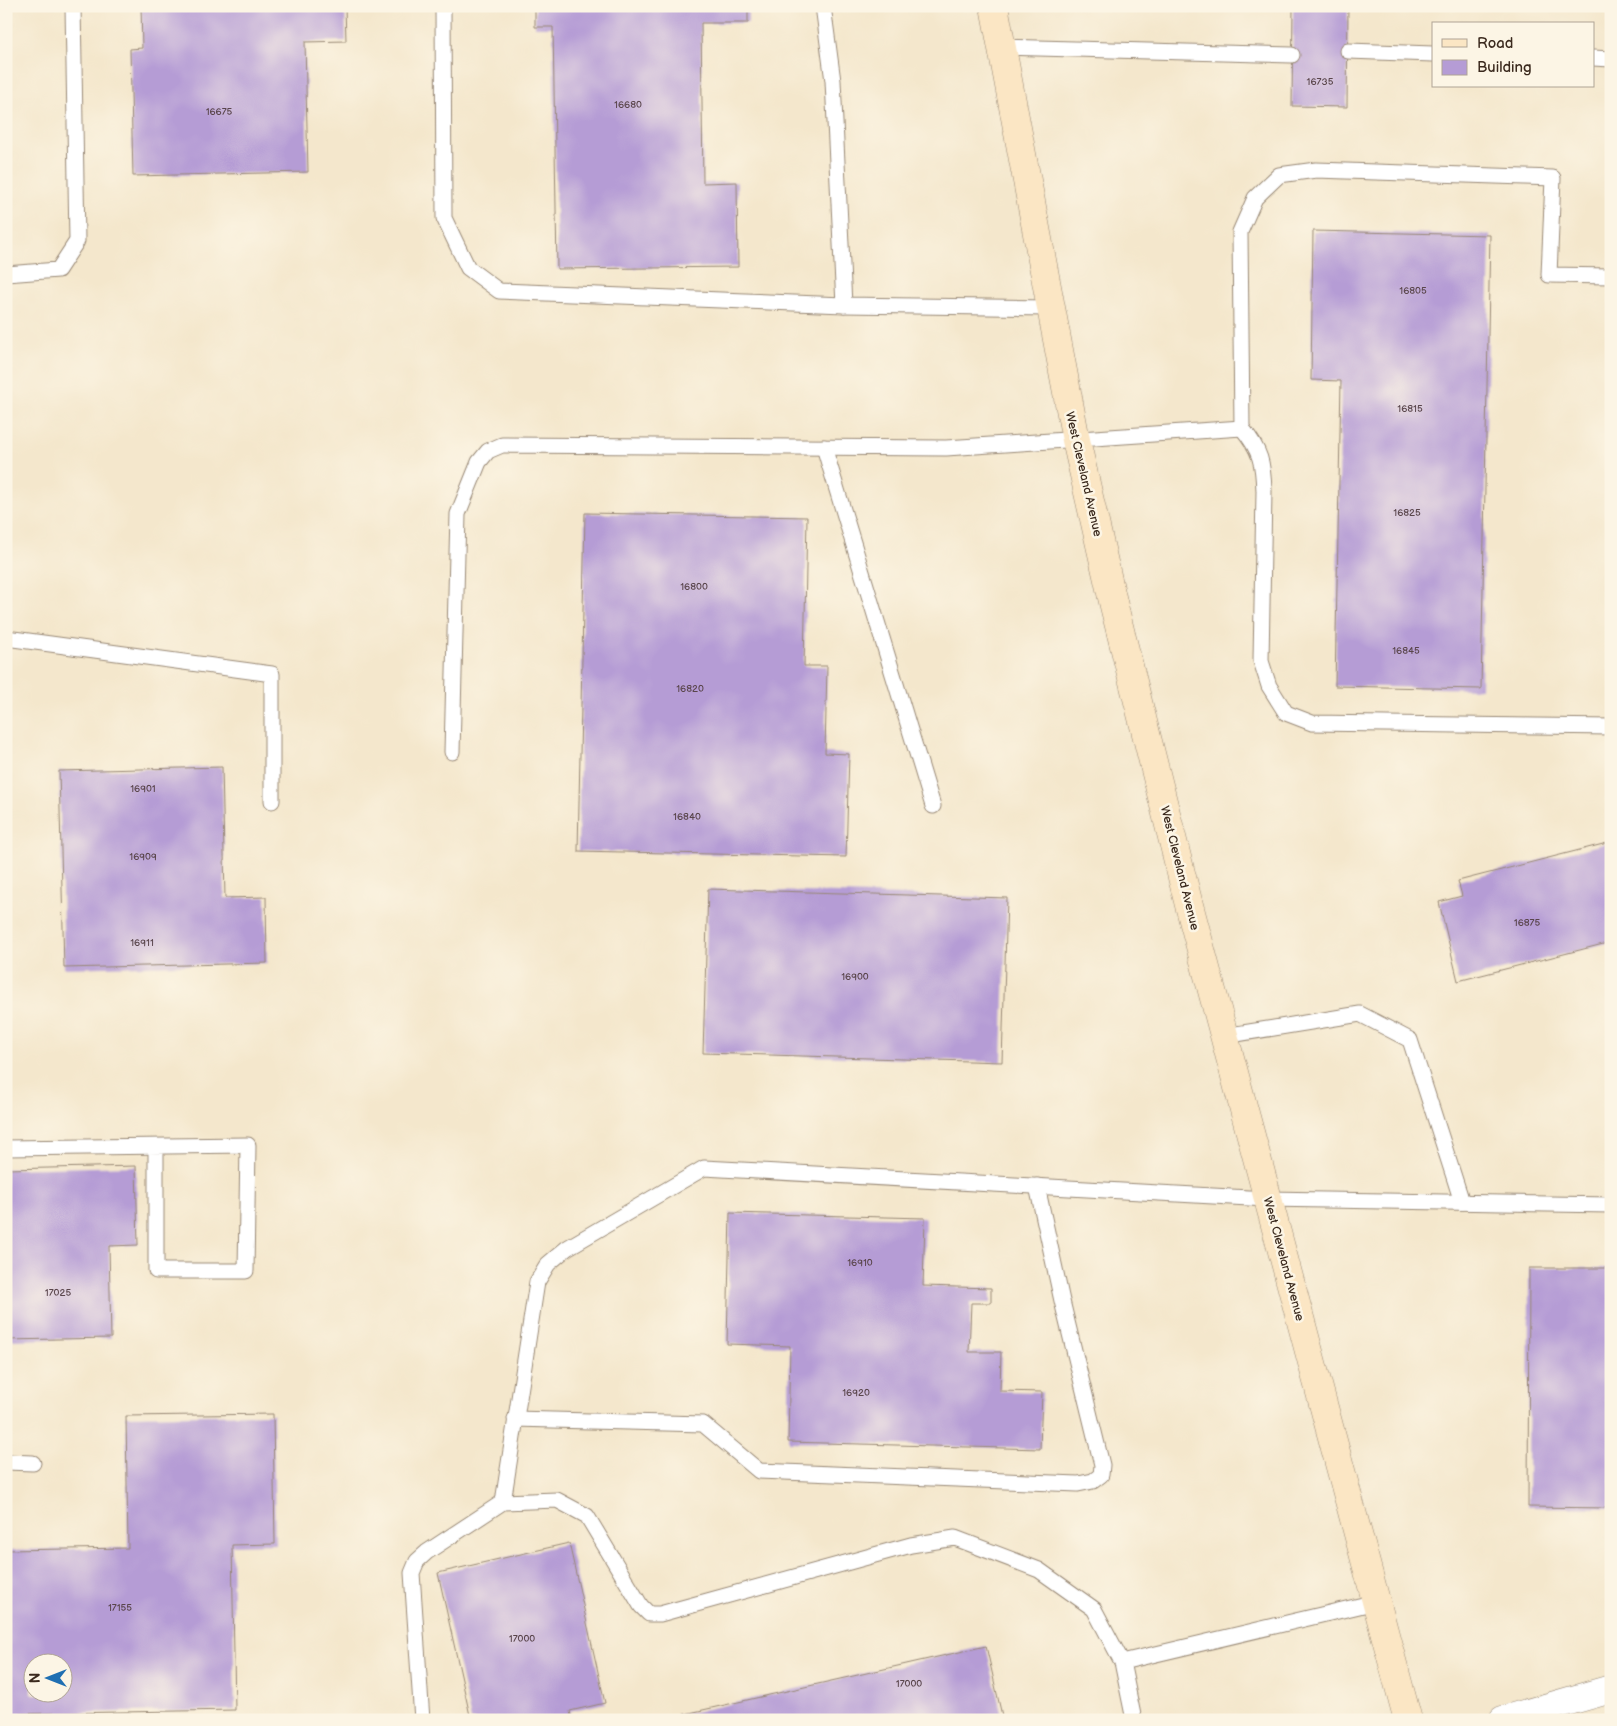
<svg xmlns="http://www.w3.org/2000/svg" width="1617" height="1726" viewBox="0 0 1617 1726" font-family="'Balsamiq Sans',sans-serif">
<rect width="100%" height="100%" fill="#fcf5e5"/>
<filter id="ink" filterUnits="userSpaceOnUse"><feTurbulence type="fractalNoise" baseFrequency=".02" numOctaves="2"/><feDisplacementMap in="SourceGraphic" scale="10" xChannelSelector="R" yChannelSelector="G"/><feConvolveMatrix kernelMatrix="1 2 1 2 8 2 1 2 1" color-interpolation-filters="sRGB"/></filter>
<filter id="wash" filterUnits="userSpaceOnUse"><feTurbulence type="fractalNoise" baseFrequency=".0096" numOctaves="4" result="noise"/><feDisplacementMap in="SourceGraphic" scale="20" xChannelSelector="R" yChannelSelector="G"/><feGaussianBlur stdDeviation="1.12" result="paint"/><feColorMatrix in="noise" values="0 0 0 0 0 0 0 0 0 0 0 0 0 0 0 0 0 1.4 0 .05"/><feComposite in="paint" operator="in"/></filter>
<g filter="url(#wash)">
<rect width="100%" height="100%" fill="#f4e7cc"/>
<g id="blocks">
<g fill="#b59cd5" fill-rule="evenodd">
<path d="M141,6H345L346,41L305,42L308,172L133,176L130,49L142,48Z"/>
<path d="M535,6H748V23H701L703,183L737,182L738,267L557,269L553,27H535Z"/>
<path d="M1293,6H1348L1347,107L1292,106Z"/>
<path d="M1313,231L1490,235L1481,689L1335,686L1341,381L1311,380Z"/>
<path d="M585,513L807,517L804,666H827L825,753L849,754L846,857L578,851Z"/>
<path d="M222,767L225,898L266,897L267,963L64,968L59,771Z"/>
<path d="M1611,842V942L1458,981L1439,902L1462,896L1458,881Z"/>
<path d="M708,889L1007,898L1002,1062L703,1053Z"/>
<path d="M136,1166L138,1245L109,1246L111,1338L6,1340V1169Z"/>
<path d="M730,1213L925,1218L923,1286L991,1288V1303H971L969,1352H1001L1000,1391L1042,1392L1040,1449L788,1442L790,1346L727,1344Z"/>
<path d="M1529,1268H1611V1508L1528,1507Z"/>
<path d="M273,1414L275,1544L232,1545L235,1710L6,1714V1550L128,1548L126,1416ZM32,1664H62V1694H32Z"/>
<path d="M569,1543L605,1703L570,1711L572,1720H471L438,1573Z"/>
<path d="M986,1646L1003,1720H663V1719Z"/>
</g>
</g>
</g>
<g filter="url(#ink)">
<use href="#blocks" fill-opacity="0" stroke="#988875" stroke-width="1"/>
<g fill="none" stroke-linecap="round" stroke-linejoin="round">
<defs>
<g id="lane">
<path d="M443,6L444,218L468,268L499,291L844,305"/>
<path d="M823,6L833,81L844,305L1050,308"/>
<path d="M1001,47L1292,55"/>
<path d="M1348,51L1433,54"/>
<path d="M1593,58L1611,59"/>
<path d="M6,274L58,270L77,241L73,6"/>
<path d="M1611,276L1549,275L1553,178L1316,170L1279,175L1255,198L1240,232L1242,428C1261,451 1263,463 1264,491L1261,661L1269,686L1286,713L1312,723L1611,727"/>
<path d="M824,447L933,806"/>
<path d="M6,638L272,674V801"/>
<path d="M452,752L458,514L479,462L488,451L502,445L946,448L1242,428"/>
<path d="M1224,1036L1360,1014L1410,1040L1462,1202"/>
<path d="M6,1148L248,1145L246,1271H156V1147"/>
<path d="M515,1419L703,1424L759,1471L1078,1484L1093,1481L1101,1475L1102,1465L1062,1301L1037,1186"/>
<path d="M6,1462L33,1463"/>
<path d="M503,1502L537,1282L548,1264L567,1248L704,1168L1267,1199L1611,1205"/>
<path d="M1122,1662L1134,1720"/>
<path d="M422,1720L412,1573L417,1561L427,1552L503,1502L557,1500L587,1516L641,1606L649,1614H660L911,1545L955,1538L1039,1570L1094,1609L1122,1662L1376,1602"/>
</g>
<path id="street" d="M1503,1720L1611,1689"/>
<path id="secondary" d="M994,6L1076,440L1114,606L1189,905L1408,1720"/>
</defs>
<use href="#lane" stroke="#988875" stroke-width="17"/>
<use href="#street" stroke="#988875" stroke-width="29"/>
<use href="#secondary" stroke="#988875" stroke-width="29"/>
<use href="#lane" stroke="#fff" stroke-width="15"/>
<use href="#street" stroke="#fff" stroke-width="28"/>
<use href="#secondary" stroke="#fbe6c4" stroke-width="28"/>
</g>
</g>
<g text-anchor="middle" stroke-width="5" stroke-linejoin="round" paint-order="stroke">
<g font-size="10" fill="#5a464c">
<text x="1320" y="85">16735</text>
<text x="628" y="108">16680</text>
<text x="219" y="115">16675</text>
<text x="1413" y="294">16805</text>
<text x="1410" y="412">16815</text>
<text x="1407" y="516">16825</text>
<text x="694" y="590">16800</text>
<text x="1406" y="654">16845</text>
<text x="690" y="692">16820</text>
<text x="143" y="792">16901</text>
<text x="687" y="820">16840</text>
<text x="143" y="860">16909</text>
<text x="1527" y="926">16875</text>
<text x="142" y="946">16911</text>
<text x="855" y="980">16900</text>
<text x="860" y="1266">16910</text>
<text x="58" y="1296">17025</text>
<text x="856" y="1396">16920</text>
<text x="120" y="1611">17155</text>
<text x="522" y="1642">17000</text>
<text x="909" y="1687">17000</text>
</g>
<g font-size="12" fill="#3b2a1e" stroke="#fcf5e5">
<text transform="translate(1084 474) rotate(77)" y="4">West Cleveland Avenue</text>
<text transform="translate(1180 868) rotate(76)" y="4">West Cleveland Avenue</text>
<text transform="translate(1284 1259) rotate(75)" y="4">West Cleveland Avenue</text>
</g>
</g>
<rect width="1617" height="1726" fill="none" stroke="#fcf5e5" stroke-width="25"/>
<rect x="1432" y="22" width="162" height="65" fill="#fcf5e5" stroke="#afa495"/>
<rect x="1442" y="39" width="25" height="8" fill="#fbe6c4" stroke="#afa495"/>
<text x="1477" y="48" font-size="15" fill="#3b2a1e">Road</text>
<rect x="1442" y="60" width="25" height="15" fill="#b59cd5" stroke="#afa495"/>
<text x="1477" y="72" font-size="15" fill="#3b2a1e">Building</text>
<g transform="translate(48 1678) rotate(270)"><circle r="24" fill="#fcf5e5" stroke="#afa495"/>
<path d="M0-4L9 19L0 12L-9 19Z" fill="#1f6fb2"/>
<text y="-8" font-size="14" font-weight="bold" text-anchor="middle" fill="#3b2a1e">N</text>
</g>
</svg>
